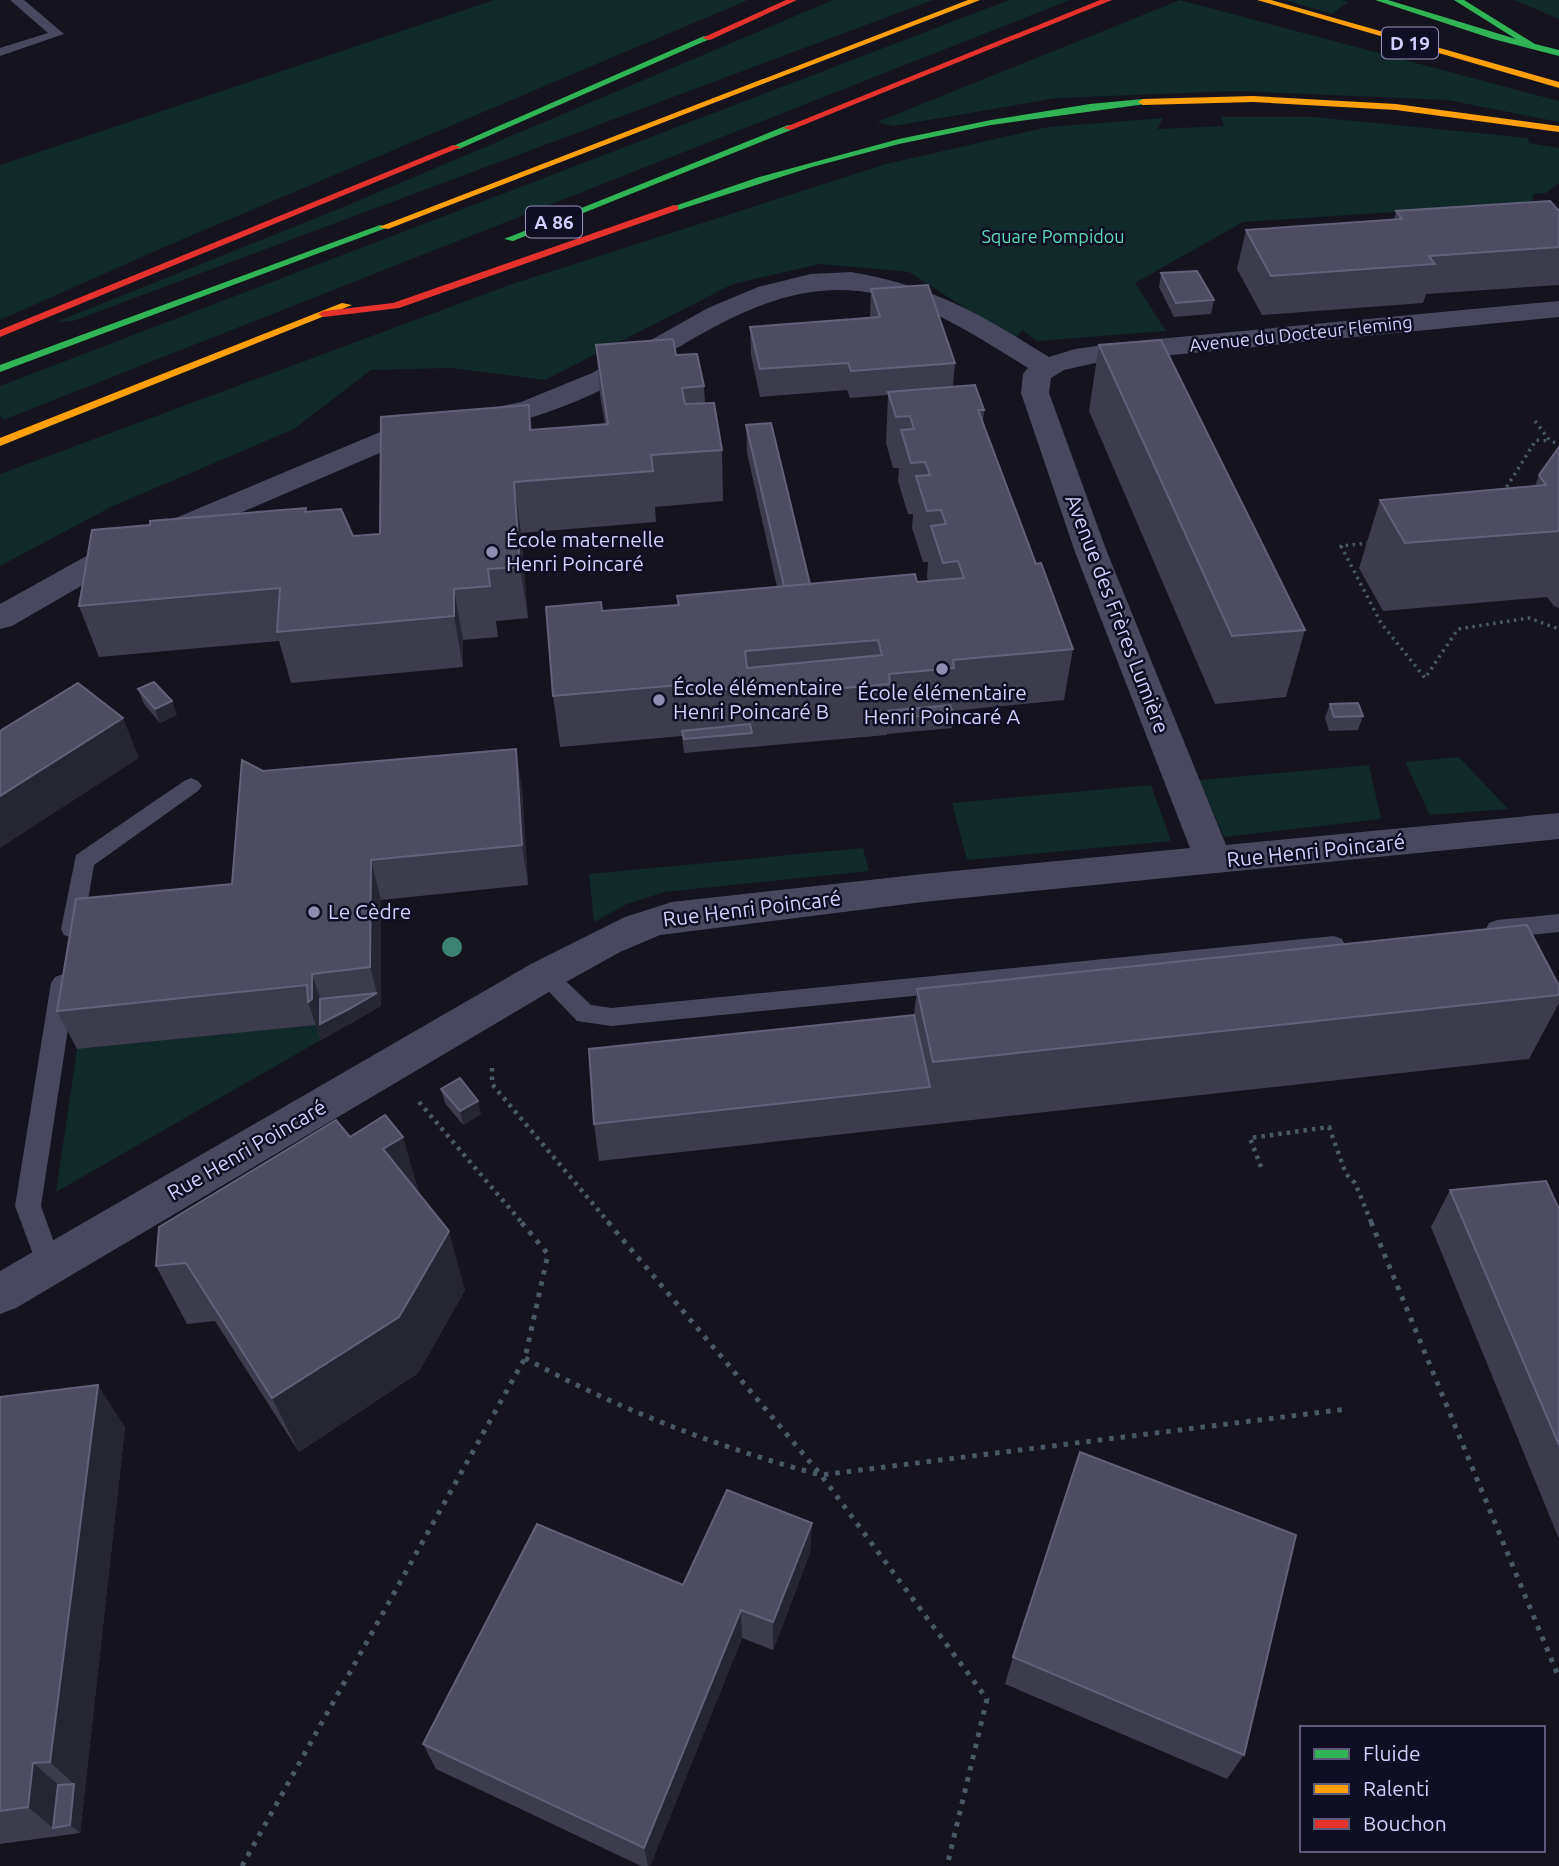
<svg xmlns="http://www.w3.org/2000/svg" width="1559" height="1866" viewBox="0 0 1559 1866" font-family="Ubuntu,sans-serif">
<rect width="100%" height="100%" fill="#14131e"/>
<g fill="#112928">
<path d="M494,0H748L162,248L0,320V165Z"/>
<path d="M833,0H933L73,321L56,322L348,205Z"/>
<path d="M1009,0H1070L3,420L0,415V386Z"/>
<path d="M1180,0L1559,101V122L1447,100L1238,91L1057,98L894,126L877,122Z"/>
<path d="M1285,0H1341L1348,2L1332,14Z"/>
<path d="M1514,0H1559V19Z"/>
<path d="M1221,117H1314L1528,138L1529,143L1559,148V183L1546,193L1533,194V203L1243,222L1135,283L1166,331L1037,341L1022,330L1015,340L909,272L820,264L733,284L545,380L451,368L371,370L294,429L113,506L0,566V474L512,284L886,164L1048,127L1163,118L1157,129L1224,126Z"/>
<path d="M1459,757L1508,809L1430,815L1405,762Z"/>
<path d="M1369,765L1381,819L1224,837L1199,780Z"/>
<path d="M1151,785L1171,841L967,860L952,803Z"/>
<path d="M863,848L869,871L665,892L627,904L594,922L589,874Z"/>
<path d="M320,1024L321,1040L56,1192L77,1049Z"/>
</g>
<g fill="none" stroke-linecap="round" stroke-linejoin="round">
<g stroke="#495965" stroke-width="3.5" stroke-dasharray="2.5 4.5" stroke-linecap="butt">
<path d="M1535,421L1550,441L1559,444"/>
<path d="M1503,493L1536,440L1550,441"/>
<path d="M1369,543L1341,546L1381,623L1425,678L1458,629L1529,618L1559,629"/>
</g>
<g stroke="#495965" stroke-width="4.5" stroke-dasharray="3.5 5" stroke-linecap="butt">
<path d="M492,1068V1084L610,1224"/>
<path d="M419,1102L523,1224"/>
<path d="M1261,1167L1250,1138L1329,1127L1346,1174L1355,1183L1372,1224"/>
</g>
<g stroke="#495965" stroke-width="5" stroke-dasharray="4.5 7" stroke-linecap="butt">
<path d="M608,1222L821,1475L987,1699L947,1866"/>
<path d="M1371,1222L1559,1678"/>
<path d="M525,1358C614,1408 723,1449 821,1475L1347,1409"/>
<path d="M242,1866L525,1358L548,1254L521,1222"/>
</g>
<g fill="#48495f" fill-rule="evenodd">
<path d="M10,0H24L64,34L0,56V48L48,33Z"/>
<path d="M191,778L198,781L202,786L198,791L94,865L83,929L80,935L72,938L64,935L61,929L76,855L184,781Z"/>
<path d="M1559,914V932L1497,938L1489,935L1486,929L1489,923L1497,920Z"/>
<path d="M1334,936L1342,939L1345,945L1342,951L1334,954L611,1026L577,1021L533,975L537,969L545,966L553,969L591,1005L611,1008Z"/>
<path d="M63,974L71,977L75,983L41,1206L62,1265L58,1273L49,1277L40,1273L15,1206L51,983L55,977Z"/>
</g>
<path fill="#48495f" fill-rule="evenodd" d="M851,272C931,285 982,315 1049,357L1075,349L1126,342L1559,301V317L1100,362L1064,370L1051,378L1049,393L1107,552L1226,845L1559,813V839L923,902L660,935L620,952L559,986L16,1308L0,1314V1271L531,964L625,917L672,902L923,874L1190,848L1075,552L1021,393L1023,374L1028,368C913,295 844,257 714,327C670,351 629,378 584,398C553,411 520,423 487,427C465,429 446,427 424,434L112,568L12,626L0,629V604L90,554L404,422L448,411L487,409L521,402L592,373L708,308L758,287L811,274Z"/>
<g fill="#30b455" fill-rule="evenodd">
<path d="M1375,0H1388L1516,39L1454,0H1464L1535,44L1559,50V56L1493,39Z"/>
<path d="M704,36L712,38L459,149L451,147Z"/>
<path d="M1143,99L1146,100V104L991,125L899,144L812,167L678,210L669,208L759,177L899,139L991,120L1090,104Z"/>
<path d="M788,125L791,126V130L513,241L504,239Z"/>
<path d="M380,225L389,227L0,372V365Z"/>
</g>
<g fill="#ff9f0a" fill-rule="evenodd">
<path d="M968,0H980L388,229L379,227Z"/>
<path d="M1257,0H1271L1559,82V88Z"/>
<path d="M1253,96L1396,104L1559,126V132L1396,110L1253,102L1143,105L1138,102L1143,99Z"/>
<path d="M342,303L352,305L0,446V438Z"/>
</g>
<g fill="#e5322d" fill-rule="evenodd">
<path d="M786,0H797L710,40L702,38Z"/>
<path d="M1100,0H1112L791,130L783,128Z"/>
<path d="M453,145L461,147L0,337V330Z"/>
<path d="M674,205L678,206V210L399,308L324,317L318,314L324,311L393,303Z"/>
</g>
</g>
<circle fill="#3c8371" cx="452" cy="947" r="10"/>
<g fill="#3d3c4d">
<path d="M1396,211H1559V285L1426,294L1423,303L1262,315L1237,269L1246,230L1394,220Z"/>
<path d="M1161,273L1214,300L1211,314L1174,317L1159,287Z"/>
<path d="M871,289L955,363L953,387L984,410L983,423L1036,564L1073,649L1064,700L952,711L953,713L952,728L887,734V735L684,753L682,736L560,747L553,696L602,611L677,605V596L777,587L747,453L746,425L810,584L928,581L927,577L928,562H923L912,528L913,514H908L898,481L899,468H893L886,443L888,395L850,398L847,390L760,397L751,355L750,327L870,318Z"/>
<path d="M596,345L676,355L704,386L705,403L722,450L723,501L655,507L656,522L521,533L528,618L496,621L498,637L463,640V667L291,683L279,641L99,657L79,606L150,525L306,508L307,512L353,536L380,534L529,405L532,430L605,424L600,395Z"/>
<path d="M1099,345L1305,630L1286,697L1215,704L1089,411Z"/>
<path d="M1559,447V608L1554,606L1547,597L1383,611L1359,568L1380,500L1535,486L1539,475Z"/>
<path d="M138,689L177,715L160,723L144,704Z"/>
<path d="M1330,704L1363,716L1358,730L1329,731L1325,718Z"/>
<path d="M263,771L522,789L528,885L381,900V1006L321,1040L316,1025L77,1049L57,1011L232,884Z"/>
<path d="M1559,986V1003L1529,1059L599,1161L594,1124L914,1015L917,989Z"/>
<path d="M441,1089L481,1114L463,1125L445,1103Z"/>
<path d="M350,1137L419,1194L465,1290L418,1373L299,1452L215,1321L187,1324L156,1266Z"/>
<path d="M1450,1190L1559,1209V1539L1431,1227Z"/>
<path d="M0,1397L125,1427L80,1833L0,1844Z"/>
<path d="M812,1523L810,1553L773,1650L742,1638L650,1866H641L436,1769L423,1744L683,1585Z"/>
<path d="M1013,1657L1244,1755L1227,1779L1005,1684Z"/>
</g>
<g fill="#262532">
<path d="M529,405L536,456V481L530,430Z"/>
<path d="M514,482L521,533L528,618L520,567Z"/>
<path d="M454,589L463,640V667L454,616Z"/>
<path d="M172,701L177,715L160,723L155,709Z"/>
<path d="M123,718L139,758L0,848V796Z"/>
<path d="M516,749L522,789L528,885L522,845Z"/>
<path d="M371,860L381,900V1006L321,1040L308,1002L312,974L325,1012L377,993L370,967Z"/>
<path d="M478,1101L481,1114L463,1125L460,1111Z"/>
<path d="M403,1137L421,1199L383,1149Z"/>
<path d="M449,1231L465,1290L418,1373L299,1452L272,1398Z"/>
<path d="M98,1385L125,1427L80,1833L70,1825L74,1784L50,1762Z"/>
<path d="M812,1523L810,1553L773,1650V1622Z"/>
<path d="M741,1610L742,1638L650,1866H648L644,1848Z"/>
<path d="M33,1763L68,1793L53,1828L28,1807Z"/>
</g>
<g fill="#4d4c60" stroke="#626179" stroke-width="2" fill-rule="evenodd">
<path d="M1550,201L1559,211V247L1429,256L1435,264L1271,276L1246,230L1402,219L1396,211Z"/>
<path d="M1197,271L1214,300L1176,303L1161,273Z"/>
<path d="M928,285L955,363L851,371L848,363L760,369L750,327L880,317L871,289Z"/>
<path d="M673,339L676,355L697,354L704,386L682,388L685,404L714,403L722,450L651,455L653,471L514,482L520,567L488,569L490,586L454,589V616L277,632L280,588L79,606L92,530L150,525V521L306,508L305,512L341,509L353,536L380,534L381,417L529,405L530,430L608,424L596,345Z"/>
<path d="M1161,340L1305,630L1232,636L1099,345Z"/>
<path d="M975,385L984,410H978L1036,564L1041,563L1073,649L953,660L954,668L889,674L890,684L751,696L750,687L680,694V685L553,696L546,607L601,602L602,611L679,605L677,596L915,574L917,582L964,578L958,561L943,563L931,526L946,524L941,510L927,511L916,476L930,475L925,462L911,463L901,430L914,429L910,416L896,417L888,392ZM878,640L882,655L747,668L745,651Z"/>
<path d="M771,423L810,584L784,586L746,425Z"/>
<path d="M1559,447V531L1405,543L1380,500L1546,485L1539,475Z"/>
<path d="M154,682L172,701L155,709L138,689Z"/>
<path d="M78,683L123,718L0,796V731Z"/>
<path d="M1358,703L1363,716L1334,717L1330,704Z"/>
<path d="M950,705L953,713L888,719V711Z"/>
<path d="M750,724L752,733L684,739L682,731Z"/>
<path d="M516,749L522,845L371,860L370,967L312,974V999L308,1002L307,985L57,1011L76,899L232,884L242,760L263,771Z"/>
<path d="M1527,925L1559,986V995L933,1062L917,989Z"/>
<path d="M377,993L349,1009L320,1024V999Z"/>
<path d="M914,1015L930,1087L594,1124L589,1049Z"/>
<path d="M460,1078L478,1101L460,1111L441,1089Z"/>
<path d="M385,1115L403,1137L383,1149L449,1231L399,1317L272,1398L186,1263L156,1266L159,1227L336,1120L350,1137Z"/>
<path d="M1546,1181L1559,1209V1445L1450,1190Z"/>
<path d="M98,1385L50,1762L33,1763L28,1807L0,1811V1397Z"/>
<path d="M1080,1452L1296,1535L1244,1755L1013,1657Z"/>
<path d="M727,1490L812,1523L773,1622L741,1610L644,1848L423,1744L537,1524L683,1585Z"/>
<path d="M74,1784L70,1825L53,1828L58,1785Z"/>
</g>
<g fill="#908eb0" stroke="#100e23" stroke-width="2.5">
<circle cx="492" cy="552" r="7"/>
<circle cx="942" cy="669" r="7"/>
<circle cx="659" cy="700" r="7"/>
<circle cx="314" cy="912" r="7"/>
</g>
<g text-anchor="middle" stroke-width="5" stroke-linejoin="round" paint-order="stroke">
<g font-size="18" fill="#5ddeb5" stroke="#100e23">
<text x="1053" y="243">Square Pompidou</text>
</g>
<g font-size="18" fill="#d3d0ff" stroke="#100e23">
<text transform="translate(1301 334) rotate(-6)" y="6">Avenue du Docteur Fleming</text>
</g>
<g fill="#100e23" stroke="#9896bd" stroke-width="2">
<rect x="1382" y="27.5" width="56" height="31" rx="5"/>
<rect x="526" y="206.5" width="56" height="31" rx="5"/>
</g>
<g font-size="19" font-weight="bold" fill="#d3d0ff">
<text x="1410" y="50">D 19</text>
<text x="554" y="229">A 86</text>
</g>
<g font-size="21" fill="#d3d0ff" stroke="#100e23" text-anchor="start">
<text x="506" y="547">École maternelle<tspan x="506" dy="24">Henri Poincaré</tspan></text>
<text x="673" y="695">École élémentaire<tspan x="673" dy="24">Henri Poincaré B</tspan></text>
<text x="942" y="700" text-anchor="middle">École élémentaire<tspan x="942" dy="24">Henri Poincaré A</tspan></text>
<text x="328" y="919">Le Cèdre</text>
</g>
<g font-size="21" fill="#d3d0ff" stroke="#100e23">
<text transform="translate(1117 614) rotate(69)" y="7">Avenue des Frères Lumière</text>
<text transform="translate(1316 851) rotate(-6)" y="7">Rue Henri Poincaré</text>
<text transform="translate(752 909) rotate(-7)" y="7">Rue Henri Poincaré</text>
<text transform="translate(247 1150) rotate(-30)" y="7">Rue Henri Poincaré</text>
</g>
</g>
<rect x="1300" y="1726" width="245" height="126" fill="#100e23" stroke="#5e5c7b" stroke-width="2"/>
<rect x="1314" y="1749" width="35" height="10" fill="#30b455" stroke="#5e5c7b" stroke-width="2"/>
<text x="1363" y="1761" font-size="21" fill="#d3d0ff">Fluide</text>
<rect x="1314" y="1784" width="35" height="10" fill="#ff9f0a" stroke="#5e5c7b" stroke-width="2"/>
<text x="1363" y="1796" font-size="21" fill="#d3d0ff">Ralenti</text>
<rect x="1314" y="1819" width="35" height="10" fill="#e5322d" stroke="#5e5c7b" stroke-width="2"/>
<text x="1363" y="1831" font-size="21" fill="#d3d0ff">Bouchon</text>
</svg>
